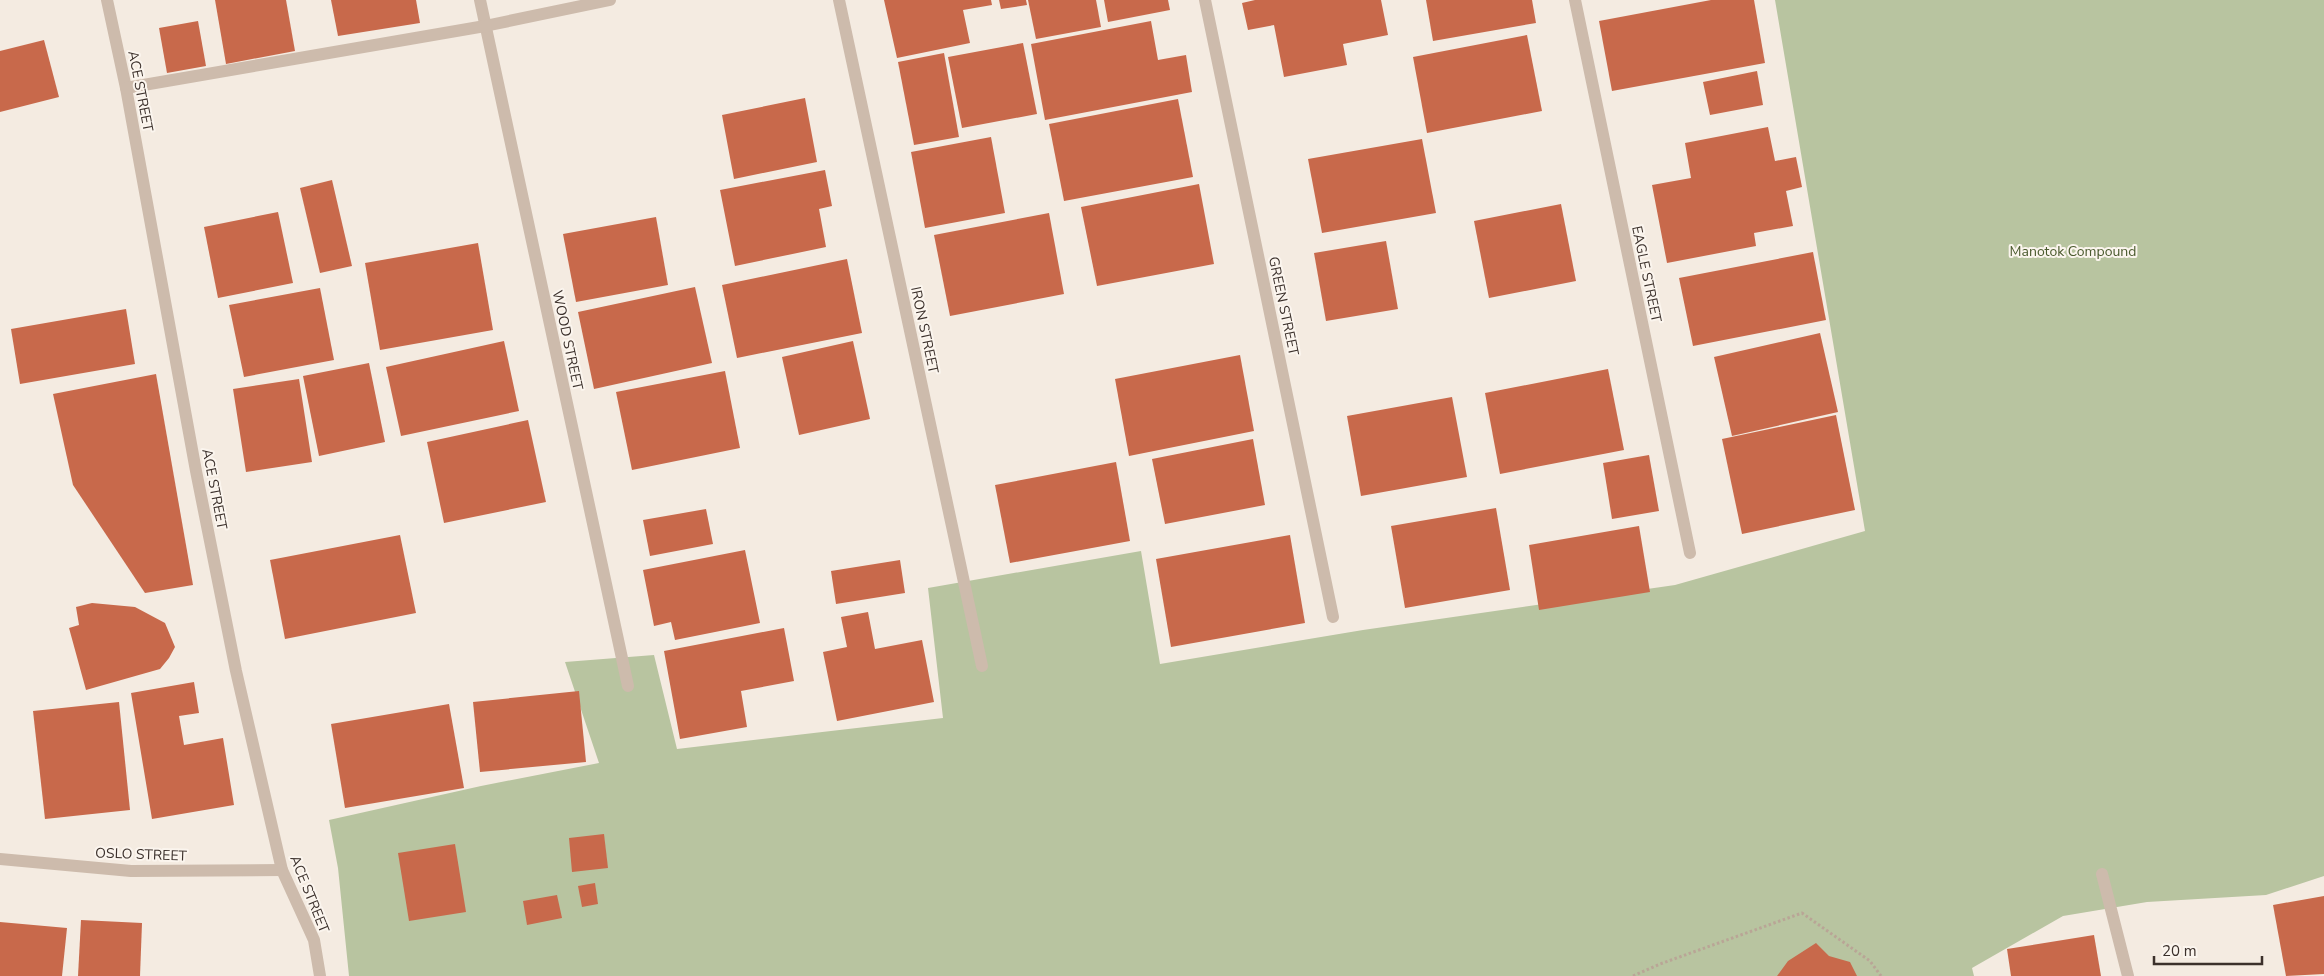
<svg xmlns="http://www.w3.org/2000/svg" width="2324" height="976" viewBox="0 0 2324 976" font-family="'Nunito Sans',sans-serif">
<rect width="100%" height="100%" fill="#f4ebe1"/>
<path fill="#b8c4a0" d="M1775,0H2324V876L2266,895L2147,902L2063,916L1972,968L1974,976H349L338,868L329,820L481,786L599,763L565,662L654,655L677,749L943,718L928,588L1141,551L1160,664L1363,630L1675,585L1865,531Z"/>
<g fill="#c8694b">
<path d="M215,0H286L295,51L226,64Z"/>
<path d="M331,0H416L420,23L338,36Z"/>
<path d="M884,0H991L992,5L963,10L970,43L897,58Z"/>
<path d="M999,0H1026L1027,5L1001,9Z"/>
<path d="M1028,0H1096L1101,27L1036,39Z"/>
<path d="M1104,0H1168L1170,10L1108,22Z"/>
<path d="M1255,0H1381L1388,35L1343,44L1347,65L1284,77L1274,25L1248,30L1242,3Z"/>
<path d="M1426,0H1532L1536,23L1433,41Z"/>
<path d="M1711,0H1754L1765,63L1612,91L1599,21Z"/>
<path d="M198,21L206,66L167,73L159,28Z"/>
<path d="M1151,21L1158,60L1186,55L1192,92L1045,120L1031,44Z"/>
<path d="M1527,35L1542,111L1427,133L1413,57Z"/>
<path d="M44,40L59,97L0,112V51Z"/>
<path d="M1023,43L1037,114L962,128L948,57Z"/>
<path d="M944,53L959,137L914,145L898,62Z"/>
<path d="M1757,71L1763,105L1710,115L1703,82Z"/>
<path d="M805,98L817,162L734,179L722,115Z"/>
<path d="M1178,99L1193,177L1064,201L1049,124Z"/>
<path d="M1768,127L1775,161L1796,157L1802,187L1786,191L1793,226L1754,233L1756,246L1667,263L1652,185L1691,178L1685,143Z"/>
<path d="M991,137L1005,213L925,228L911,152Z"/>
<path d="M1422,139L1436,213L1322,233L1308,159Z"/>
<path d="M825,170L832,206L819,209L826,247L735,266L720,190Z"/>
<path d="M332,180L352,266L320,273L300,188Z"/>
<path d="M1199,184L1214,264L1097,286L1081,207Z"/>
<path d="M1561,204L1576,281L1489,298L1474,221Z"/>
<path d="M278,212L293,283L218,298L204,227Z"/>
<path d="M1049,213L1064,294L950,316L934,235Z"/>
<path d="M656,217L668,285L576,302L563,234Z"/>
<path d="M1386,241L1398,309L1326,321L1314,253Z"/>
<path d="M478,243L493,330L380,350L365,263Z"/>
<path d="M1813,252L1826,320L1693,346L1679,278Z"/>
<path d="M847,259L862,333L737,358L722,285Z"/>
<path d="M695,287L712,363L594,389L578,312Z"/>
<path d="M320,288L334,360L244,377L229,305Z"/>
<path d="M126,309L135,364L20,384L11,329Z"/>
<path d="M1820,333L1838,412L1732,436L1714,357Z"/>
<path d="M504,341L519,411L401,436L386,367Z"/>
<path d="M853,341L870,419L799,435L782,357Z"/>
<path d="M1240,355L1254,431L1129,456L1115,379Z"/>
<path d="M369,363L385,442L319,456L303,376Z"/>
<path d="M1608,369L1624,450L1500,474L1485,393Z"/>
<path d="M725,371L740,448L632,470L616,392Z"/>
<path d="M156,374L193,585L145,593L73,485L53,394Z"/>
<path d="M299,379L312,462L246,472L233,389Z"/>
<path d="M1452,397L1467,477L1361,496L1347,416Z"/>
<path d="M1836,415L1855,510L1742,534L1722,439Z"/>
<path d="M528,420L546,502L444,523L427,442Z"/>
<path d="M1253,439L1265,505L1165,524L1152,459Z"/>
<path d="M1649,455L1659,511L1612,519L1603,463Z"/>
<path d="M1116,462L1130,541L1010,563L995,485Z"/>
<path d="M1496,508L1510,590L1405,608L1391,526Z"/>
<path d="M706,509L713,544L650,556L643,520Z"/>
<path d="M1639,526L1650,592L1539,610L1529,545Z"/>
<path d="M400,535L416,613L285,639L270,560Z"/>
<path d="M1290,535L1305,623L1171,647L1156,559Z"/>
<path d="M745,550L760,623L675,640L671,622L654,626L643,570Z"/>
<path d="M900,560L905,593L836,604L831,571Z"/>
<path d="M92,603L135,607L165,623L175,647L169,658L160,669L86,690L69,628L79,625L76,607Z"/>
<path d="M868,612L875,649L922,640L934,702L837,721L823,652L847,647L841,617Z"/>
<path d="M784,628L794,681L741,691L747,727L680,739L664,651Z"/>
<path d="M194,682L199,713L179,716L184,745L223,738L234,805L152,819L131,693Z"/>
<path d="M579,691L586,762L480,772L473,702Z"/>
<path d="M119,702L130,810L45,819L33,711Z"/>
<path d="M449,704L464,788L345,808L331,724Z"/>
<path d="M604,834L608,868L572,872L569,838Z"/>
<path d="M455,844L466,912L409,921L398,853Z"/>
<path d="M595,883L598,904L582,907L578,886Z"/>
<path d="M557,895L562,918L527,925L523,901Z"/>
<path d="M2324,896V974L2286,976L2273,905Z"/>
<path d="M81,920L142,923L140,976H78Z"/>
<path d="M0,922L67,928L62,976H0Z"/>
<path d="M2094,935L2101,976H2011L2007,949Z"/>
<path d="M1816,943L1829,956L1850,962L1857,976H1777L1788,961Z"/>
</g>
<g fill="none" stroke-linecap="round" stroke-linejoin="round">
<path stroke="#b9a596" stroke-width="3" stroke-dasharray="2.5 2.5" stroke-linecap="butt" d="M1633,976L1660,964L1802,913L1870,961L1881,976"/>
<g stroke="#cdbbac" stroke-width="12">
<path d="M107,0L126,88L196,471L236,671L282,870L314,940L320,976"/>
<path d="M480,0L628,686"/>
<path d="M839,0L982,666"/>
<path d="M1205,0L1333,617"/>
<path d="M1575,0L1690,553"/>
<path d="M126,88L485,26L610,0"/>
<path d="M0,859L131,871L282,870"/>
<path d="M2102,874L2128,976"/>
</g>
</g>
<g text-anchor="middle" stroke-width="4" stroke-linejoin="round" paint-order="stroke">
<g font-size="14" fill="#3b302b" stroke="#fbf5ee">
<text transform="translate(141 91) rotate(79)" y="5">ACE STREET</text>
<text transform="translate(1647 274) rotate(78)" y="5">EAGLE STREET</text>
<text transform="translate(1284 306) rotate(78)" y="5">GREEN STREET</text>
<text transform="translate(925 330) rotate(78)" y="5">IRON STREET</text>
<text transform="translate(568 340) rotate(78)" y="5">WOOD STREET</text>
<text transform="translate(215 489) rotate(79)" y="5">ACE STREET</text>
<text transform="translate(141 854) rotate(2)" y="5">OSLO STREET</text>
<text transform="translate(310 894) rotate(68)" y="5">ACE STREET</text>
</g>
<g font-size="14" fill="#4a5a2e" stroke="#fbf5ee">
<text x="2073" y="256">Manotok Compound</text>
</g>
</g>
<path d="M2154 956v8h108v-8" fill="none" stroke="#3b302b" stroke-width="2.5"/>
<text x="2162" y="956" font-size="15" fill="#3b302b" stroke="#fbf5ee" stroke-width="4" paint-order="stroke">20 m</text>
</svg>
